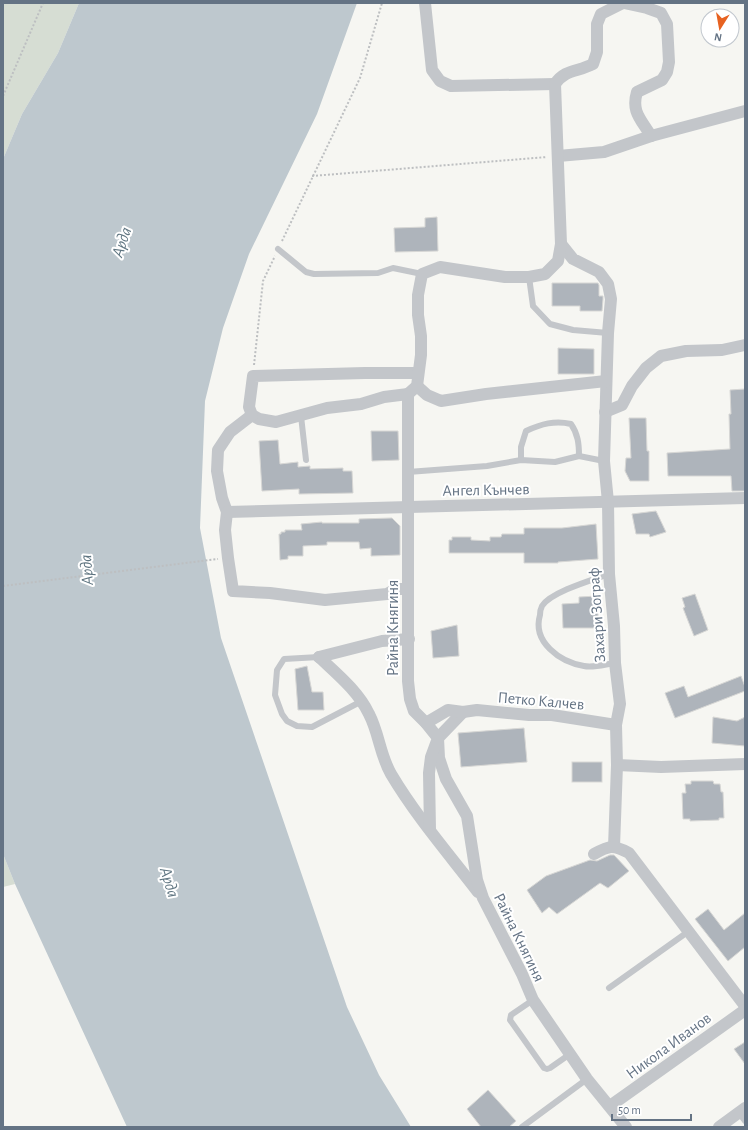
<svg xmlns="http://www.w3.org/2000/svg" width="748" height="1130" viewBox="0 0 748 1130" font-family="'Alegreya Sans',sans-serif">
<rect width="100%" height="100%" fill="#f6f6f2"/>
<g fill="#d6ddd3">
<path d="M3,3H79L58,53L22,114L3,159Z"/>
<path d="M3,854L15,884L3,887Z"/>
</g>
<path fill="#bec8ce" d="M79,3H357L317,114L249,254L223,328L205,401L200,528L221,638L347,1007L379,1075L411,1127H127L15,884L3,854V159L22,114L58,53Z"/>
<g fill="#aeb4bb" stroke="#d7d7d5">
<path d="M437,217L438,251L395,252L394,228L425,227V218Z"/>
<path d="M552,283H598L599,285V296H603V299L602,311H580V306H552Z"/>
<path d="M558,348L594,349V374H558Z"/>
<path d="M745,389V491H732L731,476H668L667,453L730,449L729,414H731L730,390Z"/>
<path d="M629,418H646L647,451H649V481H630L625,471L626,458H631Z"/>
<path d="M371,431H398L399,460L372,461Z"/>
<path d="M278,440L280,464L298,462V467L310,466V469L343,468V471H352L353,493L299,494V489L262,491L259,441Z"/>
<path d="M656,511L666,532L650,537L649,534H636L632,514Z"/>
<path d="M392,518L400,526V555L371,556V548L360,549L359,542H327V545L303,546V556H288V559L280,560L279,534H281V532H285V530H302L301,524L322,522V523H359V519Z"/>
<path d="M596,524L598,559L558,562V563H524V553H449V540H452V537H471V540L490,541V537H501L502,534H524V528H562Z"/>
<path d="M695,594L708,630L694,636L683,608L685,607L682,598Z"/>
<path d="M598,596V628H563L562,604L579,603V597Z"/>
<path d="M457,625L459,656L433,658L431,631Z"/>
<path d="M307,666L312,692H323L324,710H298L295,669Z"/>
<path d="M741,676L745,687V691L675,718L665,693L684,686L688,697Z"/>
<path d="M713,717L737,721L745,717V746L712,743Z"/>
<path d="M524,728L527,762L461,767L458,733Z"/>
<rect x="572" y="762" width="30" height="20"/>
<path d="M691,781H713L714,784H720L721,792H723L724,818H719V820L690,821V819H683L682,793H686L685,784H691Z"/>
<path d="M610,855H614L629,871L608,888L600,883L557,914L549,907L542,913L527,890L546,876L590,860L597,861Z"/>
<path d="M708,909L724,930L745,913V947L728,961L695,919Z"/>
<path d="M745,1042V1064L734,1049Z"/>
<path d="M488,1090L516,1121L509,1127H481L467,1109Z"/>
</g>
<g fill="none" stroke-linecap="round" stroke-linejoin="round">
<g stroke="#bdbfc1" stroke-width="2" stroke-dasharray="2 2" stroke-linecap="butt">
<path d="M3,96L43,3"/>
<path d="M312,176L547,157"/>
<path d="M282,241L360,78L382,3"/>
<path d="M254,365L263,281L275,256"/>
<path d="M3,586L218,559"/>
</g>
<g stroke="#c3c6ca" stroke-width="6">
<path d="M278,249L306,272L314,274L378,273L393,268L422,274"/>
<path d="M529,277L533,306L550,324L573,330L608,333"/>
<path d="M301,416L306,460"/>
<path d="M521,460V447L526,431C541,424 555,420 571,424C578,434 579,444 579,456"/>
<path d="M408,472L487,466L521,460L555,462L579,456L604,461"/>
<path d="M609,574C592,580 551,592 542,606C541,608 540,612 540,615C532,642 560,662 584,666C594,668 606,664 615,663"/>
<path d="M319,657L284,659L277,670L275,695L282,714L287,721L297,726L312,727L362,701"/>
<path d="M609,988L689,931"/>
<path d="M533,1000L511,1015L510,1020L544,1068L547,1069L550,1068L570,1054"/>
<path d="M739,1113L745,1121"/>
<path d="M522,1127L587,1079"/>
</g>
<g stroke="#c3c6ca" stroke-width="12">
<path d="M425,3L432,70L440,81L451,86L555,84"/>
<path d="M624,3L647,8L661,13L667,24L669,62L667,72L662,80L637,92C631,112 641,119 651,136"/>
<path d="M558,156L604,152L651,136L745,111"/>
<path d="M561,244L573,259L599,272L608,284L611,299L608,333L604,461L608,502L609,574L614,626L615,663L620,704L616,725L617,765L614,847"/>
<path d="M417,386L427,395L441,401L486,394L606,381"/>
<path d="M408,394L384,397L361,404L327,408L276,422L259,419L252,415L249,407L253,376L365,373H418"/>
<path d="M605,412L622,405L632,386L646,368L661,356L686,351L722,350L745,345"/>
<path d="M252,415L230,432L218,450L217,471L222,498L227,512L225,530L228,558L233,591L270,593L325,600L387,594L396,589H408"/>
<path d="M227,512L745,498"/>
<path d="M319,657C337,674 358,691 369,714C379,733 380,755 391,774C416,816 448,853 478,892"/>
<path d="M319,657L382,641L409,639"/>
<path d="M463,712L438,738L439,758L446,779L467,816L477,880L483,898L522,974L533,1000L587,1079L626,1127"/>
<path d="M426,723L448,710L463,712L477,710L529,715H552L616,725"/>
<path d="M617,765L661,767L745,764"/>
<path d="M430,830L429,773L431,757L438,738L426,723L414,711L410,699L408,681V394L417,386L421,355V336L418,315V295L422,274L440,267L505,277H529L545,274L558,261L561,244L555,84C565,69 578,72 593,64L597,52V24L601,14L623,3"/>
<path d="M594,854C610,845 613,845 629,853L745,1006"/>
<path d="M610,1106L745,1010"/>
<path d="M719,1127L745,1108"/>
</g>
</g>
<g text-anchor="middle" stroke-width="4" stroke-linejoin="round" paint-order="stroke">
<g font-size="16" fill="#647384" stroke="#fff">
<text transform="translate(486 489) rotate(-1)" y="6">Ангел Кънчев</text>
<text transform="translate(596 615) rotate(-94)" y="6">Захари Зограф</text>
<text transform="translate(392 628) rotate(-90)" y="6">Райна Княгиня</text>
<text transform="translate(541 700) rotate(5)" y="6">Петко Калчев</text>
<text transform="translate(520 937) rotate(64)" y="6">Райна Княгиня</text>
<text transform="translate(668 1045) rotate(-36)" y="6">Никола Иванов</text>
</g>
<g font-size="17" font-style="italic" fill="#5f7581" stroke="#fff">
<text transform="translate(121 242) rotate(-71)" y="6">Арда</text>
<text transform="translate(86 570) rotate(-94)" y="6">Арда</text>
<text transform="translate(170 882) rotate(73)" y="6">Арда</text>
</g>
</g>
<rect width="748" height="1130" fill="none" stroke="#647384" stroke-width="8"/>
<g transform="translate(720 28) rotate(191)"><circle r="19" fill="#ffffff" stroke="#c1c7ce"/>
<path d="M0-3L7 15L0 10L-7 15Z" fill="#e76221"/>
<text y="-6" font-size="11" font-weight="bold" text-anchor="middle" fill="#647384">N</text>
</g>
<path d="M612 1114v6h79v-6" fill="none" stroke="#647384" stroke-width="2"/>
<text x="618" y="1114" font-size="12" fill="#647384" stroke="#ffffff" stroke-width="3" paint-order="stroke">50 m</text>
</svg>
